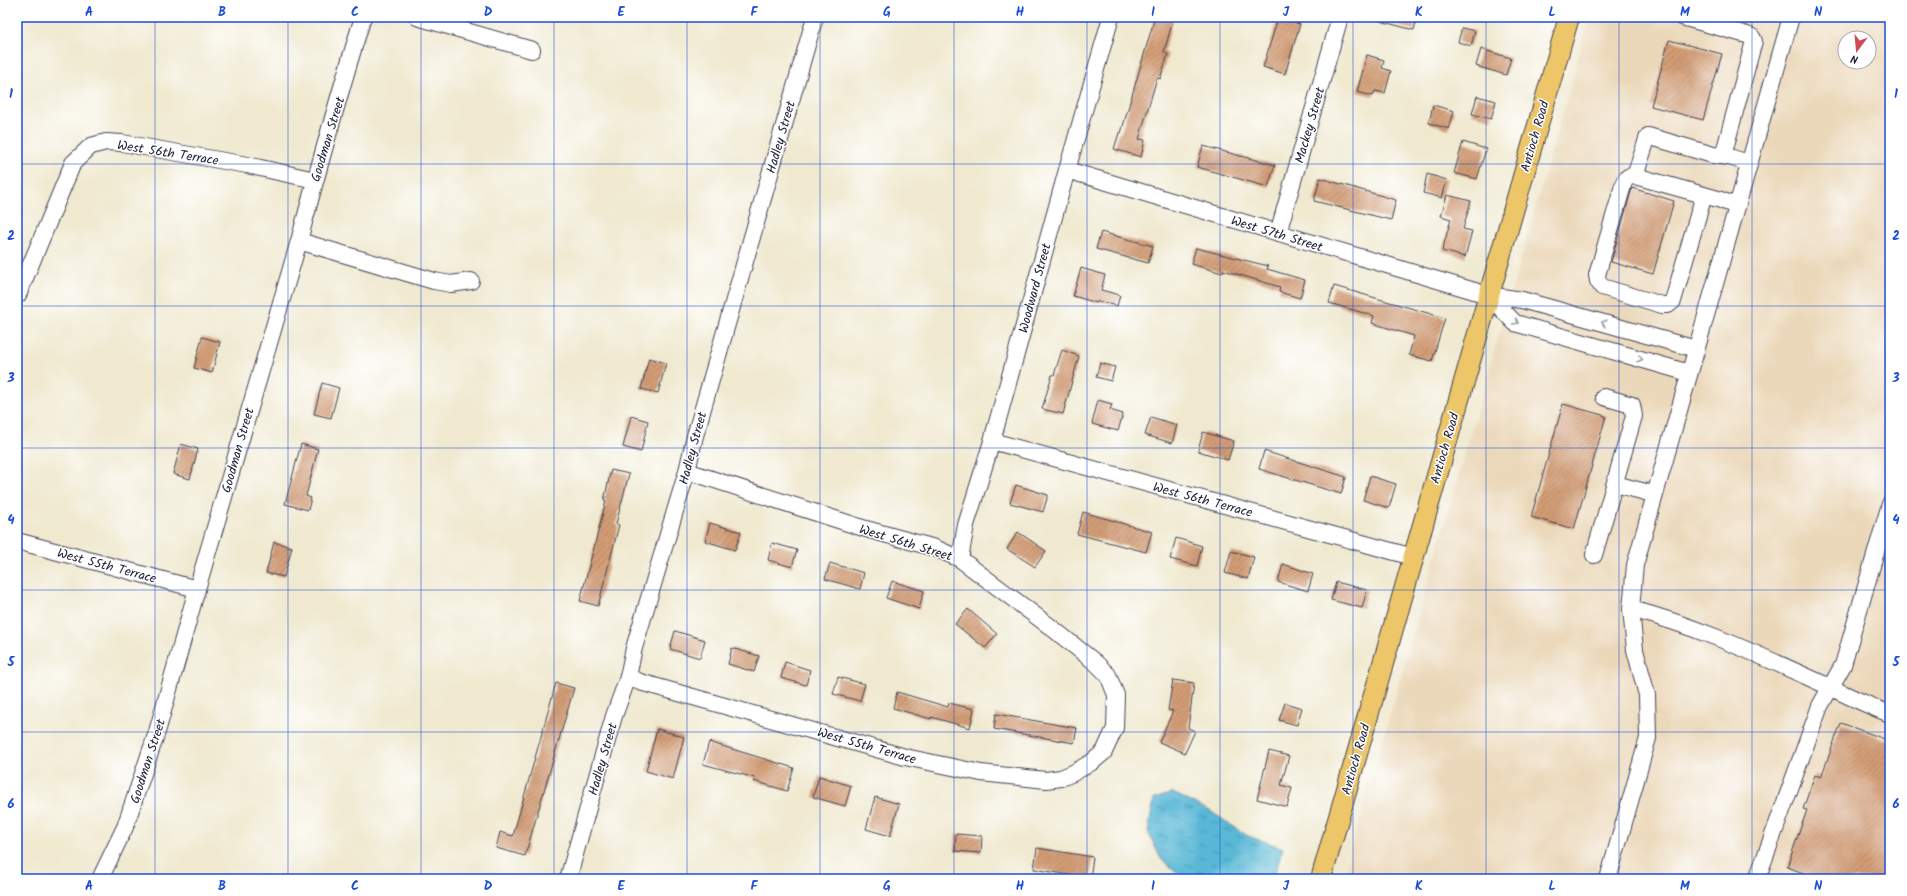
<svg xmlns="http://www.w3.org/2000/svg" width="1907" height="896" viewBox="0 0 1907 896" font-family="Kalam,sans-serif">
<defs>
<pattern id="water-ripples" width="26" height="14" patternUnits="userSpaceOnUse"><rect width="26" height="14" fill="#58b8d6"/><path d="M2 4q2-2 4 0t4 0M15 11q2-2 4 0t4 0" fill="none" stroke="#4895af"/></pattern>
<pattern id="building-hatch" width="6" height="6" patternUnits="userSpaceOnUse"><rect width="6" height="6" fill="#d39d76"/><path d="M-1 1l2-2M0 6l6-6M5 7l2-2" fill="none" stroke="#ab8062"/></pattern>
</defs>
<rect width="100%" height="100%" fill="#fff"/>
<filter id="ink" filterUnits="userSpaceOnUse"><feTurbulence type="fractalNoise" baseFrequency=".025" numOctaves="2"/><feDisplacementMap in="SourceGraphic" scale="8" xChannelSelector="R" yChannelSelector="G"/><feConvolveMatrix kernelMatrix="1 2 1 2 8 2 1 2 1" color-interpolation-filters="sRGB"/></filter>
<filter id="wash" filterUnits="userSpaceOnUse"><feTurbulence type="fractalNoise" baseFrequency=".012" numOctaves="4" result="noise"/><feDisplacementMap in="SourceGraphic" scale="16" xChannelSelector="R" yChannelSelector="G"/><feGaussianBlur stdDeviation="0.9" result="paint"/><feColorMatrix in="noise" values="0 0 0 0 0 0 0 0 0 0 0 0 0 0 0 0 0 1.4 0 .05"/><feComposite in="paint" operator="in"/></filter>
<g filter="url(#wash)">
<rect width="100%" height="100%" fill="#f0e9d0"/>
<path fill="#ebd8ba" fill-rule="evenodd" d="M1590,17H1890V879H1343ZM1845,38H1869V62H1845Z"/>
<path fill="url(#water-ripples)" stroke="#3d6d88" d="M1173,793L1210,811L1248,836L1283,848L1273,879L1184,878L1161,859L1148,832L1154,799Z"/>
<g id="blocks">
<g fill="url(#building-hatch)">
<path d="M1155,17H1174L1164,52L1168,54L1160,79L1157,78L1139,139L1145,140L1141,157L1114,149L1119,133H1121Z"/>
<path d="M1380,17H1417L1414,30L1380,21Z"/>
<path d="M1278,18L1300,24L1285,74L1263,67Z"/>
<path d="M1462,28L1475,31L1471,46L1458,42Z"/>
<path d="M1669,40L1722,54L1703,120L1651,106Z"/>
<path d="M1481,49L1511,58L1506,75L1476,66Z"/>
<path d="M1367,55L1384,60L1382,68L1391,71L1385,93L1375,91L1373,96L1357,92Z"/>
<path d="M1477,96L1496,101L1491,119L1472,114Z"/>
<path d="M1433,105L1454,111L1449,129L1429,123Z"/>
<path d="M1463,142L1486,149L1477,179L1454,173Z"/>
<path d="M1203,146L1275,165L1268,187L1197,167Z"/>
<path d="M1427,174L1447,180L1442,198L1423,193Z"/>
<path d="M1320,178L1396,200L1391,220L1314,201Z"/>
<path d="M1632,188L1674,201L1653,274L1611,262Z"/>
<path d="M1447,195L1471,201L1463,229L1472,231L1465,257L1442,251L1451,219L1441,216Z"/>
<path d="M1101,232L1153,246L1148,263L1096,249Z"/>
<path d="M1196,248L1268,266L1267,269L1305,280L1300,298L1279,292L1280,287L1223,270L1222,273L1191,264Z"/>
<path d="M1081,268L1105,275L1101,290L1120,295L1117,306L1098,301L1097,303L1073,296Z"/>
<path d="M1334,286L1445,318L1432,361L1409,355L1414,336L1372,323L1374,316L1329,303Z"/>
<path d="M202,337L220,342L212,373L194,368Z"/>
<path d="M1062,350L1079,356L1063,414L1042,409L1052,375H1054Z"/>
<path d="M649,358L666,363L658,393L641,389Z"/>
<path d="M1100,363L1115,367L1111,381L1096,377Z"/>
<path d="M322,383L339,388L331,418L314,414Z"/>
<path d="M1098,400L1112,404L1110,410L1123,414L1118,431L1092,424Z"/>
<path d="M1563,404L1606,416L1574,529L1531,517Z"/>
<path d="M631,416L648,421L641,452L623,447Z"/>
<path d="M1151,417L1177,425L1172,443L1145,435Z"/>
<path d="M1203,432L1234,441L1228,460L1198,451Z"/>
<path d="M181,444L198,449L190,479L173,474Z"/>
<path d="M301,444L318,449L306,496L311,498L308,510L285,504Z"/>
<path d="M1264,451L1346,477L1341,494L1259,469Z"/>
<path d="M611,470L629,474L616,524L619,525L598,606L580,601L606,501L604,500Z"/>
<path d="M1370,476L1396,484L1389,508L1363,500Z"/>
<path d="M1016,485L1048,495L1043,512L1010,503Z"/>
<path d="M1083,512L1152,532L1146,552L1077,534Z"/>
<path d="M710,523L741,532L735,550L705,541Z"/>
<path d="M1018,532L1046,551L1035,567L1007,549Z"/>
<path d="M1176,538L1202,546L1197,566L1170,559Z"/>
<path d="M274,542L292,547L284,577L266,573Z"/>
<path d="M772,543L797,550L792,567L768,560Z"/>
<path d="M1231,551L1254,557L1248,579L1225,573Z"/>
<path d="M830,563L864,573L860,589L825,579Z"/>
<path d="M1283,564L1313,574L1308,591L1278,582Z"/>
<path d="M892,581L924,591L919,609L886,598Z"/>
<path d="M1336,582L1367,590L1362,608L1331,600Z"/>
<path d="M968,609L997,634L985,648L955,624Z"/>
<path d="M675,631L705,640L700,658L670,649Z"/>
<path d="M732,648L759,656L754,672L728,664Z"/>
<path d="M785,662L810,670L806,685L781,678Z"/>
<path d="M838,677L865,684L860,701L833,694Z"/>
<path d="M1173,680L1194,683L1188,728L1195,731L1185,753L1159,742L1173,711L1168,710Z"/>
<path d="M556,683L574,688L525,856L496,848L500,832L513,836Z"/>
<path d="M897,692L948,707L949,703L974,709L970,728L931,717V719L893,708Z"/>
<path d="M1285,703L1302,708L1297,725L1279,720Z"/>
<path d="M996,714L1077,728L1074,743L994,729Z"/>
<path d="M1841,723L1890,741V879H1820L1787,867L1807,810L1803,809L1815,775L1821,777Z"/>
<path d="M657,729L684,737L673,779L646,771Z"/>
<path d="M709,742L794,768L787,791L754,781L755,778L703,764Z"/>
<path d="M1269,751L1289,756L1281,785L1292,788L1287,807L1257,799Z"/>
<path d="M819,776L851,786L845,806L813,797Z"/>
<path d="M875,797L899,804L890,836L866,829Z"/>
<path d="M956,834L982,836L981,853L955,851Z"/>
<path d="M1037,848L1093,857L1090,879H1075L1076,876L1034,869Z"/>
</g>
</g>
</g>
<g filter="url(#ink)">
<use href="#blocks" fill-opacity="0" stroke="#414051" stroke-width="1"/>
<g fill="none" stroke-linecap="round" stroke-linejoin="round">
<defs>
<g id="minor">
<path d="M417,17L532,50"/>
<path d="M1682,17L1747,35L1752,37L1754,41L1723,156"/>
<path d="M1067,170L1488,295L1522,300L1696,349"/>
<path d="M1635,176L1648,136L1713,155L1729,157L1749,163"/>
<path d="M1704,195L1673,301L1668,305H1662L1602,287L1598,281L1597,275L1624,182L1628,177L1635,176L1718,199L1737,206"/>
<path d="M1278,233L1340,17"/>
<path d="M299,241L434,281L451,284L471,281"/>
<path d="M18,295L73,163L91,146L106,142L122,143L247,165L315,180"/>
<path d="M1488,295L1515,323L1689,373"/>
<path d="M992,441L1413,557"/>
<path d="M1615,484L1653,494"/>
<path d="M17,541L197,589"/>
<path d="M1594,555L1634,416L1632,405L1604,397"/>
<path d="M960,559L966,525L992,441L1067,170L1111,17"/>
<path d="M1631,609C1689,624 1746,649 1801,674C1831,687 1859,702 1890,714"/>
<path d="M628,677L640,682L905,757L981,773L1046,780L1061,778L1073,773L1092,762L1104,752L1115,728L1116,695L1108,675L1096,663L1052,628L960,559L935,548L866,529L687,471"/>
<path d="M100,879L125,827L157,732L197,589L299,241C319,166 340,91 363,17"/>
<path d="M568,879L614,716L628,677L634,648L687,471L695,436L815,17"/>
<path d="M1608,879L1648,738L1647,695L1635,650L1631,609L1635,565L1791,17"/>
<path d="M1757,879L1820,706L1843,665L1890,504"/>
</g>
<path id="major" d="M1321,879L1569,17"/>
</defs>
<use href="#minor" stroke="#414051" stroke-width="18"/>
<use href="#major" stroke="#414051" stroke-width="22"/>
<use href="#minor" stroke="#fff" stroke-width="16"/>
<use href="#major" stroke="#ecc669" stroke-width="20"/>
</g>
<defs><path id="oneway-chevron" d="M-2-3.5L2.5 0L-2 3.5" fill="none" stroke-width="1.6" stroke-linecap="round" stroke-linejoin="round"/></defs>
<g stroke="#9c9ca7">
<use href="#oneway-chevron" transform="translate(1516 322) rotate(31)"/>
<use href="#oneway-chevron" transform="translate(1604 323) rotate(-164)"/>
<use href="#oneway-chevron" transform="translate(1640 359) rotate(16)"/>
</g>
</g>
<path fill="none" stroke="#1d4ed8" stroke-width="1" stroke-opacity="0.55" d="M155,17V879M288,17V879M421,17V879M554,17V879M687,17V879M820,17V879M954,17V879M1087,17V879M1220,17V879M1353,17V879M1486,17V879M1619,17V879M1752,17V879M17,164H1890M17,306H1890M17,448H1890M17,590H1890M17,732H1890"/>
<g text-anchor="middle" stroke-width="3" stroke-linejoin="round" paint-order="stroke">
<g font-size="13" fill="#22223b" stroke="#fff">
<text transform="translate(1309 125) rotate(-74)" y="5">Mackey Street</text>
<text transform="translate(1534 136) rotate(-74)" y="5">Antioch Road</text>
<text transform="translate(780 137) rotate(-74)" y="5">Hadley Street</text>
<text transform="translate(327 139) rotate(-73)" y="5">Goodman Street</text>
<text transform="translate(168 152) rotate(9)" y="5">West 56th Terrace</text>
<text transform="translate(1277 233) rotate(17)" y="5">West 57th Street</text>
<text transform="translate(1034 288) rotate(-75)" y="5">Woodward Street</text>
<text transform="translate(692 448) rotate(-75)" y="5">Hadley Street</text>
<text transform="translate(1444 448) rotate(-74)" y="5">Antioch Road</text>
<text transform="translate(237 450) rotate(-74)" y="5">Goodman Street</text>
<text transform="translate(1203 499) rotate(15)" y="5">West 56th Terrace</text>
<text transform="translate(906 542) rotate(17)" y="5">West 56th Street</text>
<text transform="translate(107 565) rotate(15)" y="5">West 55th Terrace</text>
<text transform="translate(867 745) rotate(16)" y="5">West 55th Terrace</text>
<text transform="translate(602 759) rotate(-74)" y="5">Hadley Street</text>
<text transform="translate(1355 759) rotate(-74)" y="5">Antioch Road</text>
<text transform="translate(147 761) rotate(-72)" y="5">Goodman Street</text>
</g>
</g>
<rect width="1907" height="896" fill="none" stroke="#fff" stroke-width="44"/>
<g transform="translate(1857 50) rotate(196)"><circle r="19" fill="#ffffff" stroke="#a7a7b1"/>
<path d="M0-3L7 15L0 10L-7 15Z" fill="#d1495b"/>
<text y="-6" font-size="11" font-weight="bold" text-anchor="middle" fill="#22223b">N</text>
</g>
<rect x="22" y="22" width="1863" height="852" fill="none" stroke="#1d4ed8" stroke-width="1.5"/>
<g font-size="13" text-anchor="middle" font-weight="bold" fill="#1d4ed8">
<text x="89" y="16">A</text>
<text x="222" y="16">B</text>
<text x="355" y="16">C</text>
<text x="488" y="16">D</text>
<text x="621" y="16">E</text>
<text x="754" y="16">F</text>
<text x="887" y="16">G</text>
<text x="1020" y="16">H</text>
<text x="1153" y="16">I</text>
<text x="1286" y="16">J</text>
<text x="1419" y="16">K</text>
<text x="1552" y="16">L</text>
<text x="1685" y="16">M</text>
<text x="1818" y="16">N</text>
<text x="11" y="98">1</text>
<text x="1896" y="98">1</text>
<text x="11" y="240">2</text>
<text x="1896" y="240">2</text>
<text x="11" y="382">3</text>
<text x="1896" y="382">3</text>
<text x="11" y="524">4</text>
<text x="1896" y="524">4</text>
<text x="11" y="666">5</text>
<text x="1896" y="666">5</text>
<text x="11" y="808">6</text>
<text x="1896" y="808">6</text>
<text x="89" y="890">A</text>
<text x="222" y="890">B</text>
<text x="355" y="890">C</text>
<text x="488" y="890">D</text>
<text x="621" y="890">E</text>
<text x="754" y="890">F</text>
<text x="887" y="890">G</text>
<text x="1020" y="890">H</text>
<text x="1153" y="890">I</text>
<text x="1286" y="890">J</text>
<text x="1419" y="890">K</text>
<text x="1552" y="890">L</text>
<text x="1685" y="890">M</text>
<text x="1818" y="890">N</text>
</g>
</svg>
